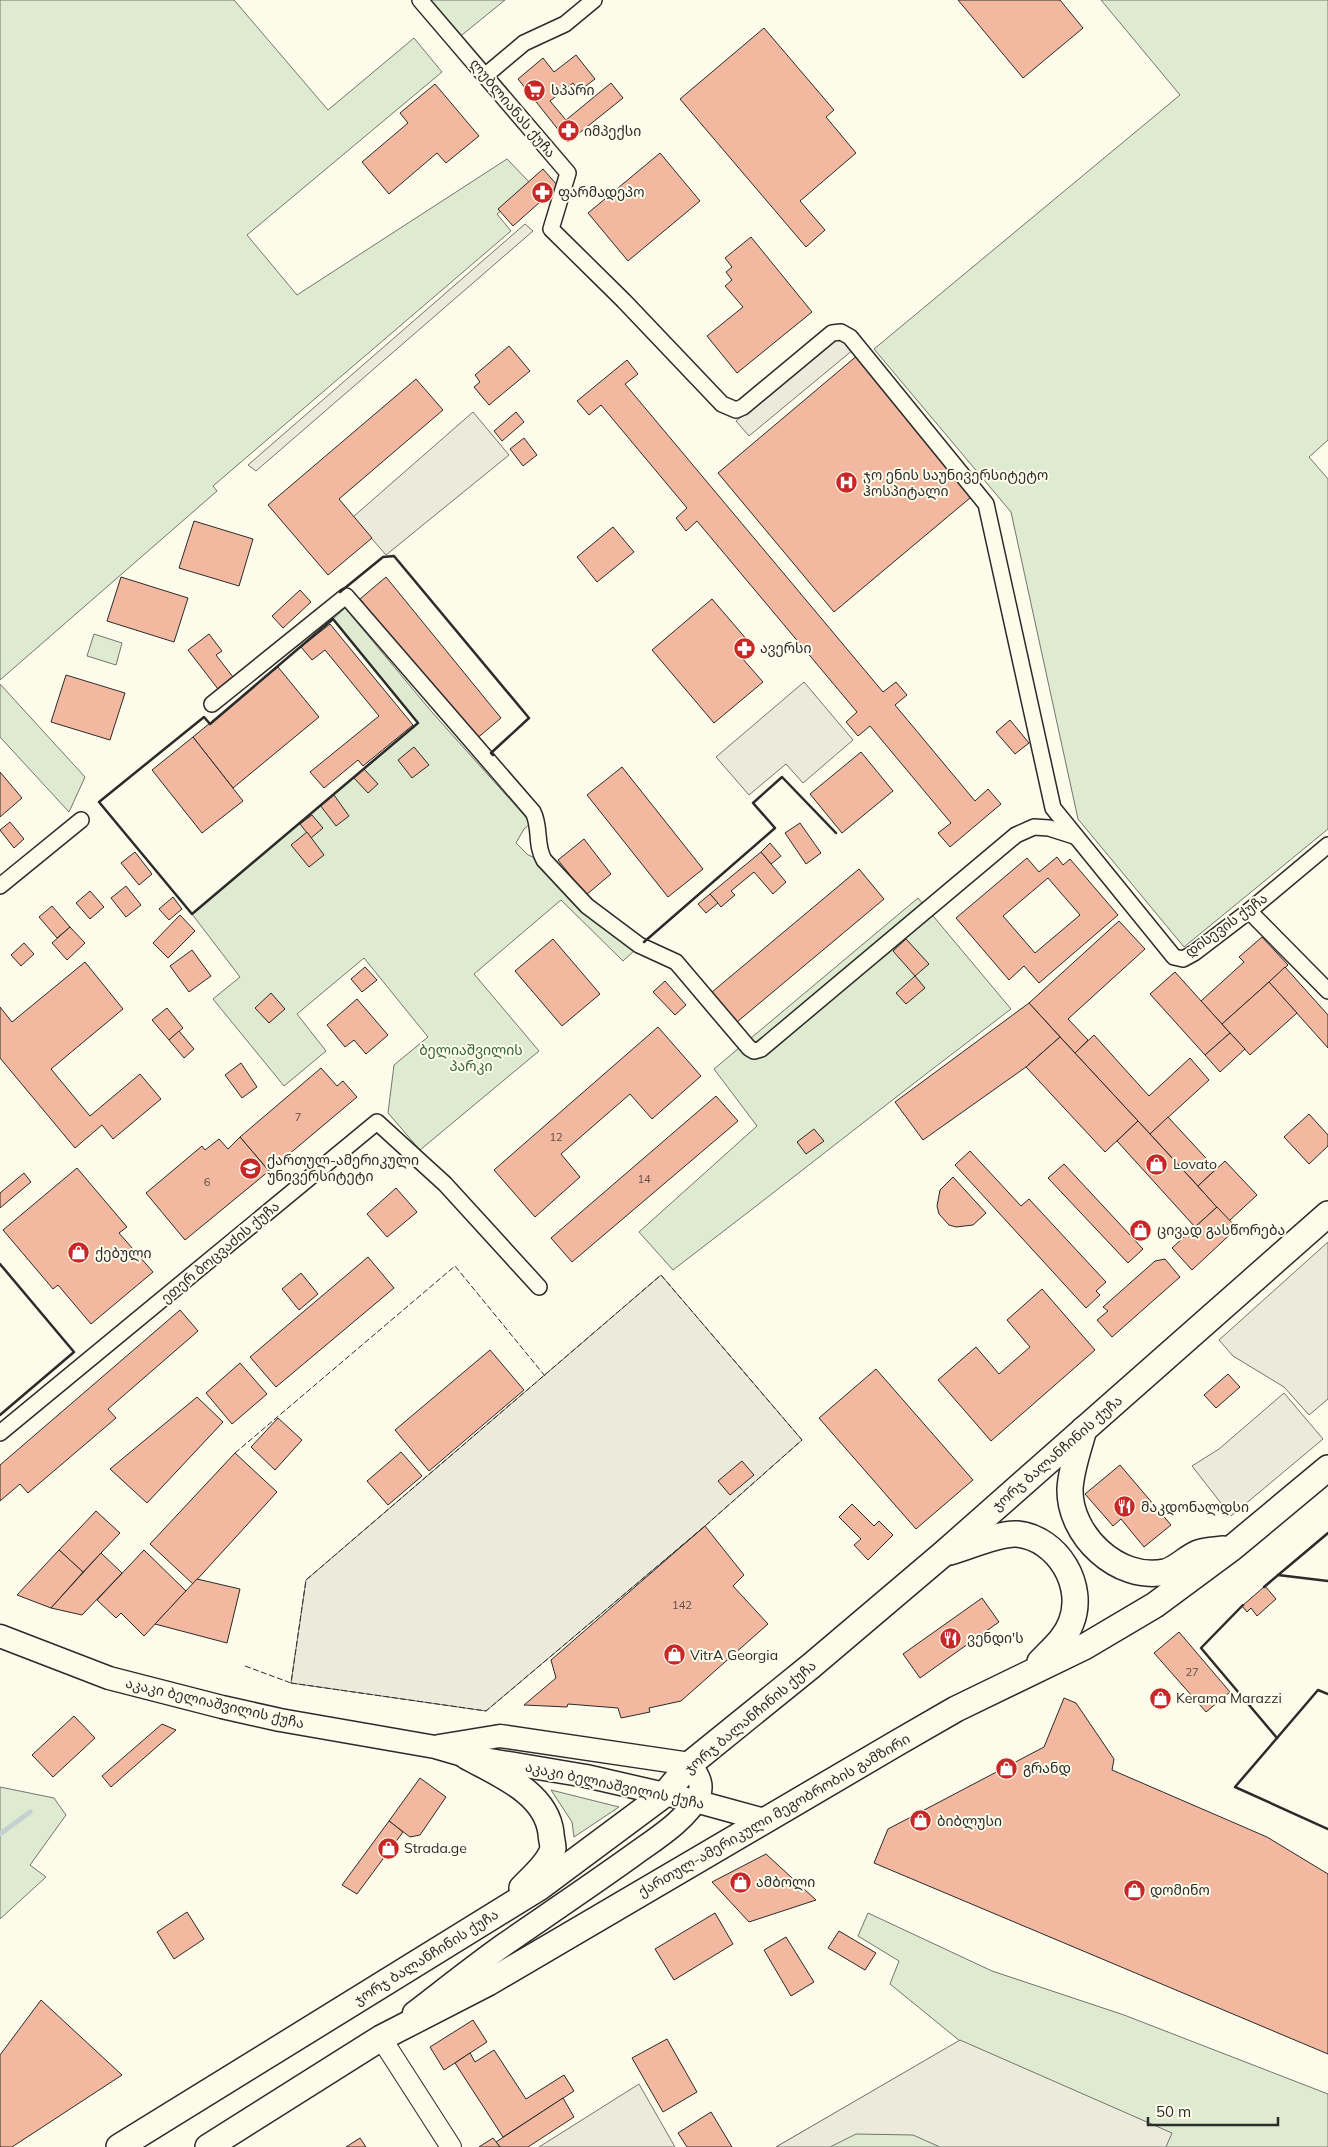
<svg xmlns="http://www.w3.org/2000/svg" width="1328" height="2147" viewBox="0 0 1328 2147" font-family="Mulish,'Noto Sans Georgian',sans-serif">
<rect width="100%" height="100%" fill="#fdfbea"/>
<g fill="#deebd1" stroke="#74746e">
<path d="M0,0H234L328,110L414,38L442,72L247,235L297,295L507,159L533,186L497,214L511,231L213,486L217,491L0,680Z"/>
<path d="M425,0H505L457,39Z"/>
<path d="M1101,0H1328V440L1309,457L1328,479V829L1184,947L1078,819L1011,512L874,349L1180,95Z"/>
<path d="M345,608L431,711L531,823L524,829L516,843L528,855L536,858L635,950L623,961L561,900L474,974L539,1051L420,1150L388,1113L394,1065L428,1037L364,958L297,1014L326,1051L284,1086L213,999L240,977L192,914L418,723L333,619Z"/>
<path d="M94,634L122,643L116,665L87,656Z"/>
<path d="M0,684L85,777L69,812L0,737Z"/>
<path d="M918,898L1011,1009C897,1095 786,1184 673,1270L639,1232L757,1126L714,1069Z"/>
<path d="M0,1787L54,1798L66,1815L30,1865L46,1877L0,1919Z"/>
<path d="M551,1790L619,1807L574,1837L572,1822Z"/>
<path d="M868,1913L992,1971L1124,2015L1328,2094V2147H776L960,2041L890,1984L899,1961L858,1936Z"/>
</g>
<g fill="#eceadb" stroke="#74746e">
<path d="M525,224L533,231L256,471L248,465Z"/>
<path d="M841,333L854,349L749,436L736,421Z"/>
<path d="M473,412L509,455L386,555L353,517Z"/>
<path d="M804,682L853,740L803,783L786,764L749,795L716,757Z"/>
<path d="M1328,1242V1399L1309,1415L1284,1387L1233,1356L1219,1340Z"/>
<path d="M661,1275L802,1440L705,1526L486,1711L291,1683L306,1580Z"/>
<path d="M1284,1393L1323,1439L1231,1516L1192,1466L1219,1449Z"/>
<path d="M960,2040L1172,2133L1166,2147H940L913,2135L856,2134L830,2147H776Z"/>
<path d="M639,2084L675,2147H539Z"/>
</g>
<g fill="none" stroke-linecap="round" stroke-linejoin="round">
<path stroke="#c7d0d0" stroke-width="5" d="M0,1834L30,1812"/>
</g>
<g fill="#f2b8a0" stroke="#2b2b2b" fill-rule="evenodd">
<path d="M958,0H1060L1083,28L1023,78Z"/>
<path d="M764,28L834,110L826,117L856,153L800,201L825,230L806,247L680,99Z"/>
<path d="M576,55L595,79L579,91L573,83L550,101L566,120L611,83L623,98L568,142L518,79L543,58L554,72Z"/>
<path d="M435,84L479,136L446,163L437,153L389,194L362,162L408,123L400,113Z"/>
<path d="M660,153L700,201L628,261L588,213Z"/>
<path d="M543,169L558,186L513,226L498,209Z"/>
<path d="M751,237L812,312L737,373L707,336L743,307L725,286L732,280L726,272L732,267L725,258Z"/>
<path d="M509,346L530,371L489,405L474,387L480,382L475,375Z"/>
<path d="M859,354L976,493L834,612L718,473Z"/>
<path d="M627,360L638,374L625,384L883,692L896,682L907,695L895,705L975,801L988,789L1001,804L950,847L938,833L951,823L870,726L858,736L846,722L857,712L697,521L686,531L676,518L687,508L601,405L589,415L577,401Z"/>
<path d="M416,379L443,410L339,499L372,538L328,575L268,505Z"/>
<path d="M516,412L524,422L502,441L494,431Z"/>
<path d="M524,438L537,455L523,466L510,449Z"/>
<path d="M194,521L253,539L239,586L179,568Z"/>
<path d="M613,527L634,552L597,582L577,557Z"/>
<path d="M121,577L188,598L174,642L107,621Z"/>
<path d="M386,577L501,718L475,740L360,599Z"/>
<path d="M300,590L311,602L283,628L272,616Z"/>
<path d="M712,599L754,648L742,658L763,682L714,723L652,650Z"/>
<path d="M330,624L413,725L363,766L358,760L324,788L310,772L379,716L325,650L312,660L301,647Z"/>
<path d="M209,634L222,651L216,655L233,677L218,689L188,650Z"/>
<path d="M278,667L319,717L233,788L193,737Z"/>
<path d="M66,675L125,693L110,740L51,722Z"/>
<path d="M1010,720L1029,743L1015,754L996,732Z"/>
<path d="M193,737L243,801L202,833L152,770Z"/>
<path d="M414,747L429,765L412,778L398,760Z"/>
<path d="M861,752L893,791L842,833L810,794Z"/>
<path d="M622,767L703,869L668,897L587,795Z"/>
<path d="M364,769L378,784L368,793L354,778Z"/>
<path d="M0,772L22,798L0,817Z"/>
<path d="M334,795L349,816L336,826L320,805Z"/>
<path d="M312,815L323,828L311,838L300,824Z"/>
<path d="M10,822L24,839L14,848L0,830Z"/>
<path d="M800,823L821,853L806,864L785,833Z"/>
<path d="M307,832L324,855L309,867L291,845Z"/>
<path d="M584,839L611,874L586,895L558,860Z"/>
<path d="M770,843L781,856L771,864L761,852Z"/>
<path d="M135,852L152,874L139,885L121,863Z"/>
<path d="M761,852L786,882L773,894L754,872L731,891L735,895L721,907L710,894Z"/>
<path d="M1057,857L1063,865L1070,859L1118,915L1039,983L1024,966L1009,980L956,918L1027,858L1039,872ZM1048,878L1080,915L1035,953L1003,916Z"/>
<path d="M859,869L884,899L737,1022L712,992Z"/>
<path d="M126,886L141,905L126,917L111,898Z"/>
<path d="M90,891L104,907L90,919L76,903Z"/>
<path d="M710,894L718,903L706,913L698,904Z"/>
<path d="M173,897L182,909L169,920L159,909Z"/>
<path d="M52,906L70,927L57,938L39,917Z"/>
<path d="M180,915L195,931L168,958L153,943Z"/>
<path d="M1119,921L1145,949L1068,1019L1088,1040L1075,1053L1029,1003Z"/>
<path d="M70,927L85,943L67,960L52,943Z"/>
<path d="M1262,937L1288,965L1222,1024L1201,1001L1244,962L1239,957Z"/>
<path d="M553,939L600,994L562,1026L515,971Z"/>
<path d="M906,939L929,964L915,976L893,951Z"/>
<path d="M24,943L34,954L21,966L11,955Z"/>
<path d="M192,950L211,976L189,992L170,966Z"/>
<path d="M85,962L123,1009L51,1069L90,1116L140,1074L161,1099L113,1139L102,1125L75,1148L0,1058V1007L12,1022Z"/>
<path d="M365,967L377,980L362,992L351,979Z"/>
<path d="M1285,967L1328,1015V1048L1269,982Z"/>
<path d="M1175,972L1230,1033L1205,1055L1150,994Z"/>
<path d="M915,976L925,988L906,1004L896,993Z"/>
<path d="M665,981L686,1005L675,1015L653,992Z"/>
<path d="M1269,982L1297,1013L1250,1055L1222,1024Z"/>
<path d="M271,993L285,1009L269,1023L255,1008Z"/>
<path d="M357,999L388,1035L366,1054L354,1040L345,1047L327,1025Z"/>
<path d="M1029,1003L1060,1037L1026,1067L923,1140L895,1102Z"/>
<path d="M167,1008L183,1028L169,1040L152,1020Z"/>
<path d="M658,1027L701,1076L652,1119L630,1094L561,1154L580,1177L535,1217L494,1170Z"/>
<path d="M179,1031L194,1049L184,1058L169,1040Z"/>
<path d="M1230,1033L1245,1049L1220,1072L1205,1055Z"/>
<path d="M1094,1035L1149,1096L1190,1058L1209,1080L1150,1134L1075,1053Z"/>
<path d="M1060,1037L1138,1121L1105,1152L1026,1067Z"/>
<path d="M241,1063L257,1087L242,1098L225,1075Z"/>
<path d="M321,1068L337,1086L343,1081L357,1097L269,1171L240,1137Z"/>
<path d="M716,1096L738,1121L572,1262L551,1238Z"/>
<path d="M1309,1114L1328,1135V1146L1309,1164L1284,1137Z"/>
<path d="M1168,1117L1216,1169L1198,1186L1150,1134Z"/>
<path d="M1138,1121L1217,1207L1195,1227L1117,1141Z"/>
<path d="M814,1129L824,1141L806,1154L797,1142Z"/>
<path d="M240,1137L269,1171L185,1240L146,1193L202,1146L205,1150L219,1139L228,1149Z"/>
<path d="M970,1151L1021,1206L1029,1199L1106,1282L1096,1291L1100,1295L1086,1308L955,1165Z"/>
<path d="M1225,1161L1257,1195L1229,1221L1198,1186Z"/>
<path d="M1064,1164L1143,1249L1128,1263L1048,1178Z"/>
<path d="M77,1168L127,1227L119,1233L153,1272L91,1324L58,1285L53,1289L3,1230Z"/>
<path d="M24,1173L31,1182L0,1208V1193Z"/>
<path d="M953,1177L986,1213L973,1225L956,1227L949,1225L939,1214L937,1206L940,1190Z"/>
<path d="M396,1188L417,1212L387,1237L367,1214Z"/>
<path d="M1217,1207L1237,1228L1192,1270L1172,1248Z"/>
<path d="M368,1257L394,1288L276,1387L250,1357Z"/>
<path d="M1165,1259L1180,1277L1112,1337L1097,1320L1108,1311L1103,1307L1155,1261Z"/>
<path d="M301,1273L318,1294L299,1310L282,1289Z"/>
<path d="M1042,1289L1095,1350L991,1441L938,1380L976,1347L999,1374L1030,1347L1007,1320Z"/>
<path d="M180,1310L198,1331L108,1409L116,1418L28,1493L20,1484L0,1501V1465Z"/>
<path d="M490,1350L524,1390L429,1471L395,1430Z"/>
<path d="M240,1363L267,1394L232,1424L206,1393Z"/>
<path d="M876,1369L973,1480L916,1529L819,1418Z"/>
<path d="M1228,1374L1240,1387L1216,1408L1204,1395Z"/>
<path d="M197,1397L223,1422L147,1503L110,1469Z"/>
<path d="M278,1418L302,1440L275,1470L251,1447Z"/>
<path d="M401,1452L422,1476L388,1505L367,1481Z"/>
<path d="M235,1453L277,1492L193,1584L150,1544Z"/>
<path d="M742,1461L754,1475L730,1495L718,1481Z"/>
<path d="M1120,1465L1171,1525L1144,1547L1121,1519L1113,1526L1085,1494Z"/>
<path d="M852,1504L874,1526L879,1521L893,1535L868,1560L854,1545L861,1539L839,1517Z"/>
<path d="M96,1511L120,1533L83,1572L59,1550Z"/>
<path d="M705,1526L744,1575L733,1586L768,1624L681,1701L649,1708L650,1712L621,1718L618,1708L568,1704L567,1707L524,1705L556,1678L551,1660Z"/>
<path d="M59,1550L83,1572L51,1608L17,1595Z"/>
<path d="M144,1550L186,1591L144,1636L121,1613L116,1618L97,1600Z"/>
<path d="M101,1553L122,1573L82,1615L51,1608Z"/>
<path d="M197,1579L240,1589L227,1643L155,1624Z"/>
<path d="M1265,1586L1276,1599L1257,1616L1251,1608L1247,1612L1242,1606Z"/>
<path d="M982,1598L999,1622L920,1678L903,1654Z"/>
<path d="M1179,1632L1230,1692L1206,1712L1154,1653Z"/>
<path d="M1064,1698L1076,1703L1114,1759L1112,1770L1267,1837L1328,1874V2054L874,1863L888,1829L1044,1747Z"/>
<path d="M74,1716L95,1738L53,1777L32,1755Z"/>
<path d="M162,1724L176,1730L111,1787L102,1776Z"/>
<path d="M420,1778L446,1797L420,1835L410,1837L389,1821Z"/>
<path d="M389,1821L403,1832L357,1894L342,1885Z"/>
<path d="M766,1854L816,1900L749,1922L712,1882Z"/>
<path d="M187,1912L204,1939L174,1959L157,1932Z"/>
<path d="M715,1913L733,1944L674,1980L655,1949Z"/>
<path d="M839,1931L876,1953L865,1970L828,1948Z"/>
<path d="M786,1937L814,1982L791,1996L764,1950Z"/>
<path d="M41,2000L122,2075L12,2147H0V2055Z"/>
<path d="M473,2020L487,2042L444,2070L430,2047Z"/>
<path d="M667,2039L697,2092L663,2112L632,2058Z"/>
<path d="M494,2050L526,2099L564,2075L574,2091L503,2137L455,2063L470,2053L475,2062Z"/>
<path d="M563,2098L574,2117L528,2147H500L496,2142Z"/>
<path d="M711,2112L732,2147H687L678,2133Z"/>
<path d="M360,2138L366,2147H346Z"/>
<path d="M493,2138L500,2147H479Z"/>
</g>
<g fill="none" stroke-linecap="round" stroke-linejoin="round">
<defs>
<g id="minor">
<path d="M420,0L568,173L551,229L624,301L722,404L736,410L743,407L832,333L841,332L850,337L986,504L1053,808L1174,957L1183,959L1194,953L1249,911L1328,845"/>
<path d="M486,75L524,43L565,24L594,0"/>
<path d="M212,704L346,596L533,812C541,827 535,845 544,860L587,906L639,945L676,962L749,1048L754,1051L761,1049L1016,835L1034,827L1049,828L1074,836"/>
<path d="M0,886L81,820"/>
<path d="M1249,911L1328,991"/>
<path d="M0,1433L377,1122L445,1184L539,1287"/>
</g>
<path id="tertiary" d="M381,2038L451,2147"/>
<g id="secondary">
<path d="M0,1636L109,1678L222,1707L280,1720L435,1747L466,1756L586,1776L695,1801L764,1820"/>
<path d="M414,2013C444,1990 474,1966 505,1944C547,1915 590,1886 632,1856C654,1840 687,1820 699,1795C704,1783 696,1773 690,1764L500,1736L439,1746"/>
</g>
<g id="primary">
<path d="M1084,1429C1079,1448 1071,1469 1070,1489C1069,1535 1118,1582 1165,1572C1177,1569 1186,1558 1198,1553C1205,1550 1216,1550 1224,1549"/>
<path d="M950,1552C968,1547 998,1533 1017,1534C1058,1538 1086,1586 1071,1623C1065,1639 1051,1650 1040,1662"/>
<path d="M466,1756C498,1774 546,1792 551,1833C551,1838 553,1844 553,1848C550,1863 532,1877 522,1888"/>
<path d="M119,2147L540,1887L665,1794L690,1764L811,1666L943,1554L1328,1214"/>
<path d="M208,2147L381,2038L488,1983L897,1743L956,1709L1084,1647L1155,1605L1232,1548L1328,1468"/>
</g>
</defs>
<use href="#minor" stroke="#2b2b2b" stroke-width="18"/>
<use href="#tertiary" stroke="#2b2b2b" stroke-width="22"/>
<use href="#secondary" stroke="#2b2b2b" stroke-width="25"/>
<use href="#primary" stroke="#2b2b2b" stroke-width="28"/>
<use href="#minor" stroke="#fdfbea" stroke-width="15"/>
<use href="#tertiary" stroke="#fdfbea" stroke-width="20"/>
<use href="#secondary" stroke="#fdfbea" stroke-width="22"/>
<use href="#primary" stroke="#fdfbea" stroke-width="25"/>
<g stroke="#2b2b2b" stroke-width="1" stroke-dasharray="6 2.5" stroke-linecap="butt">
<path d="M661,1275L802,1440L705,1526L486,1711L291,1683L306,1580Z"/>
<path d="M235,1453L455,1266L545,1376"/>
<path d="M245,1666L291,1683"/>
</g>
<g stroke="#2b2b2b" stroke-width="2.5">
<path d="M340,592L383,557L394,556L529,718L491,753L493,755"/>
<path d="M333,619L418,723L192,914L99,802L204,717L210,724Z"/>
<path d="M644,942L775,828L753,803L782,777L836,833"/>
<path d="M0,1264L74,1352L0,1415"/>
<path d="M1278,1575L1328,1581"/>
<path d="M1264,1587L1328,1533"/>
<path d="M1243,1605L1201,1648L1277,1738L1235,1787L1328,1829"/>
<path d="M1277,1738L1318,1690L1328,1694"/>
</g>
</g>
<defs>
<symbol id="supermarket-disc" viewBox="-11 -11 22 22"><circle r="9.5" fill="#c62828" stroke="#fdfbea"/><path d="M-6-5.5h2.5l.6 2H6L4.5 2H-2.5L-4.4-4H-6ZM-1.5 3.2a1.3 1.3 0 1 0 .1 0ZM3 3.2a1.3 1.3 0 1 0 .1 0Z" fill="#fff"/></symbol>
<symbol id="pharmacy-disc" viewBox="-11 -11 22 22"><circle r="9.5" fill="#c62828" stroke="#fdfbea"/><path d="M-2-6h4v4h4v4h-4v4h-4v-4h-4v-4h4Z" fill="#fff"/></symbol>
<symbol id="hospital-disc" viewBox="-11 -11 22 22"><circle r="9.5" fill="#c62828" stroke="#fdfbea"/><path d="M-5-5h3v3.5h4V-5h3V5h-3V1.5h-4V5h-3Z" fill="#fff"/></symbol>
<symbol id="shop-disc" viewBox="-11 -11 22 22"><circle r="9.5" fill="#c62828" stroke="#fdfbea"/><path d="M-5-2.5h2.3a2.7 3.5 0 0 1 5.4 0H5L5.5 6h-11ZM-1.5-2.5h3a1.5 2.3 0 0 0-3 0Z" fill="#fff"/></symbol>
<symbol id="university-disc" viewBox="-11 -11 22 22"><circle r="9.5" fill="#c62828" stroke="#fdfbea"/><path d="M0-5L7-2L0 1L-7-2ZM-4 1L0 2.5L4 1V4Q0 6-4 4Z" fill="#fff"/></symbol>
<symbol id="restaurant-disc" viewBox="-11 -11 22 22"><circle r="9.5" fill="#c62828" stroke="#fdfbea"/><path d="M-5-6h1v4h1v-4h1v4h1v-4h1v5L-1.5 .5V6h-2V.5L-5-1ZM5-6V6H3V1.5H1.5Q1.5-4 5-6Z" fill="#fff"/></symbol>
</defs>
<g fill-rule="evenodd">
<use href="#supermarket-disc" x="522" y="78" width="25" height="25"/>
<use href="#pharmacy-disc" x="556" y="118" width="25" height="25"/>
<use href="#pharmacy-disc" x="530" y="180" width="25" height="25"/>
<use href="#hospital-disc" x="834" y="470" width="25" height="25"/>
<use href="#pharmacy-disc" x="732" y="636" width="25" height="25"/>
<use href="#shop-disc" x="1144" y="1152" width="25" height="25"/>
<use href="#university-disc" x="238" y="1156" width="25" height="25"/>
<use href="#shop-disc" x="1128" y="1218" width="25" height="25"/>
<use href="#shop-disc" x="66" y="1240" width="25" height="25"/>
<use href="#restaurant-disc" x="1112" y="1494" width="25" height="25"/>
<use href="#restaurant-disc" x="938" y="1626" width="25" height="25"/>
<use href="#shop-disc" x="662" y="1642" width="25" height="25"/>
<use href="#shop-disc" x="1148" y="1686" width="25" height="25"/>
<use href="#shop-disc" x="994" y="1756" width="25" height="25"/>
<use href="#shop-disc" x="908" y="1808" width="25" height="25"/>
<use href="#shop-disc" x="376" y="1836" width="25" height="25"/>
<use href="#shop-disc" x="728" y="1870" width="25" height="25"/>
<use href="#shop-disc" x="1122" y="1878" width="25" height="25"/>
</g>
<g text-anchor="middle" stroke-width="4" stroke-linejoin="round" paint-order="stroke">
<g font-size="11" fill="#5d4e48">
<text x="298" y="1121">7</text>
<text x="556" y="1141">12</text>
<text x="644" y="1183">14</text>
<text x="207" y="1186">6</text>
<text x="682" y="1609">142</text>
<text x="1192" y="1676">27</text>
</g>
<g font-size="14" fill="#2b2b2b" stroke="#fdfbea" text-anchor="start">
<text x="551" y="95">სპარი</text>
<text x="584" y="136">იმპექსი</text>
<text x="558" y="197">ფარმადეპო</text>
<text x="863" y="480">ჯო ენის საუნივერსიტეტო<tspan x="863" dy="16">ჰოსპიტალი</tspan></text>
<text x="760" y="653">ავერსი</text>
<text x="267" y="1165">ქართულ-ამერიკული<tspan x="267" dy="16">უნივერსიტეტი</tspan></text>
<text x="1173" y="1169">Lovato</text>
<text x="1157" y="1235">ცივად გასწორება</text>
<text x="95" y="1258">ქებული</text>
<text x="1141" y="1512">მაკდონალდსი</text>
<text x="967" y="1643">ვენდი'ს</text>
<text x="690" y="1660">VitrA Georgia</text>
<text x="1176" y="1703">Kerama Marazzi</text>
<text x="1023" y="1773">გრანდ</text>
<text x="937" y="1826">ბიბლუსი</text>
<text x="404" y="1853">Strada.ge</text>
<text x="756" y="1887">ამბოლი</text>
<text x="1150" y="1895">დომინო</text>
</g>
<g font-size="14" fill="#2b2b2b" stroke="#fdfbea">
<text transform="translate(513 108) rotate(50)" y="5">ლუბლიანას ქუჩა</text>
<text transform="translate(1226 925) rotate(-36)" y="5">დისევის ქუჩა</text>
<text transform="translate(220 1252) rotate(-40)" y="5">ეთერ ბოცვაძის ქუჩა</text>
<text transform="translate(1057 1453) rotate(-41)" y="5">ჯორჯ ბალანჩინის ქუჩა</text>
<text transform="translate(215 1703) rotate(13)" y="5">აკაკი ბელიაშვილის ქუჩა</text>
<text transform="translate(750 1717) rotate(-40)" y="5">ჯორჯ ბალანჩინის ქუჩა</text>
<text transform="translate(615 1785) rotate(12)" y="5">აკაკი ბელიაშვილის ქუჩა</text>
<text transform="translate(774 1815) rotate(-30)" y="5">ქართულ-ამერიკული მეგობრობის გამზირი</text>
<text transform="translate(426 1957) rotate(-32)" y="5">ჯორჯ ბალანჩინის ქუჩა</text>
</g>
<g font-size="14" fill="#34623c" stroke="#fdfbea">
<text x="471" y="1055">ბელიაშვილის<tspan x="471" dy="16">პარკი</tspan></text>
</g>
</g>
<path d="M1148 2117v8h130v-8" fill="none" stroke="#2b2b2b" stroke-width="2.5"/>
<text x="1156" y="2117" font-size="15" fill="#2b2b2b" stroke="#fdfbea" stroke-width="4" paint-order="stroke">50 m</text>
</svg>
